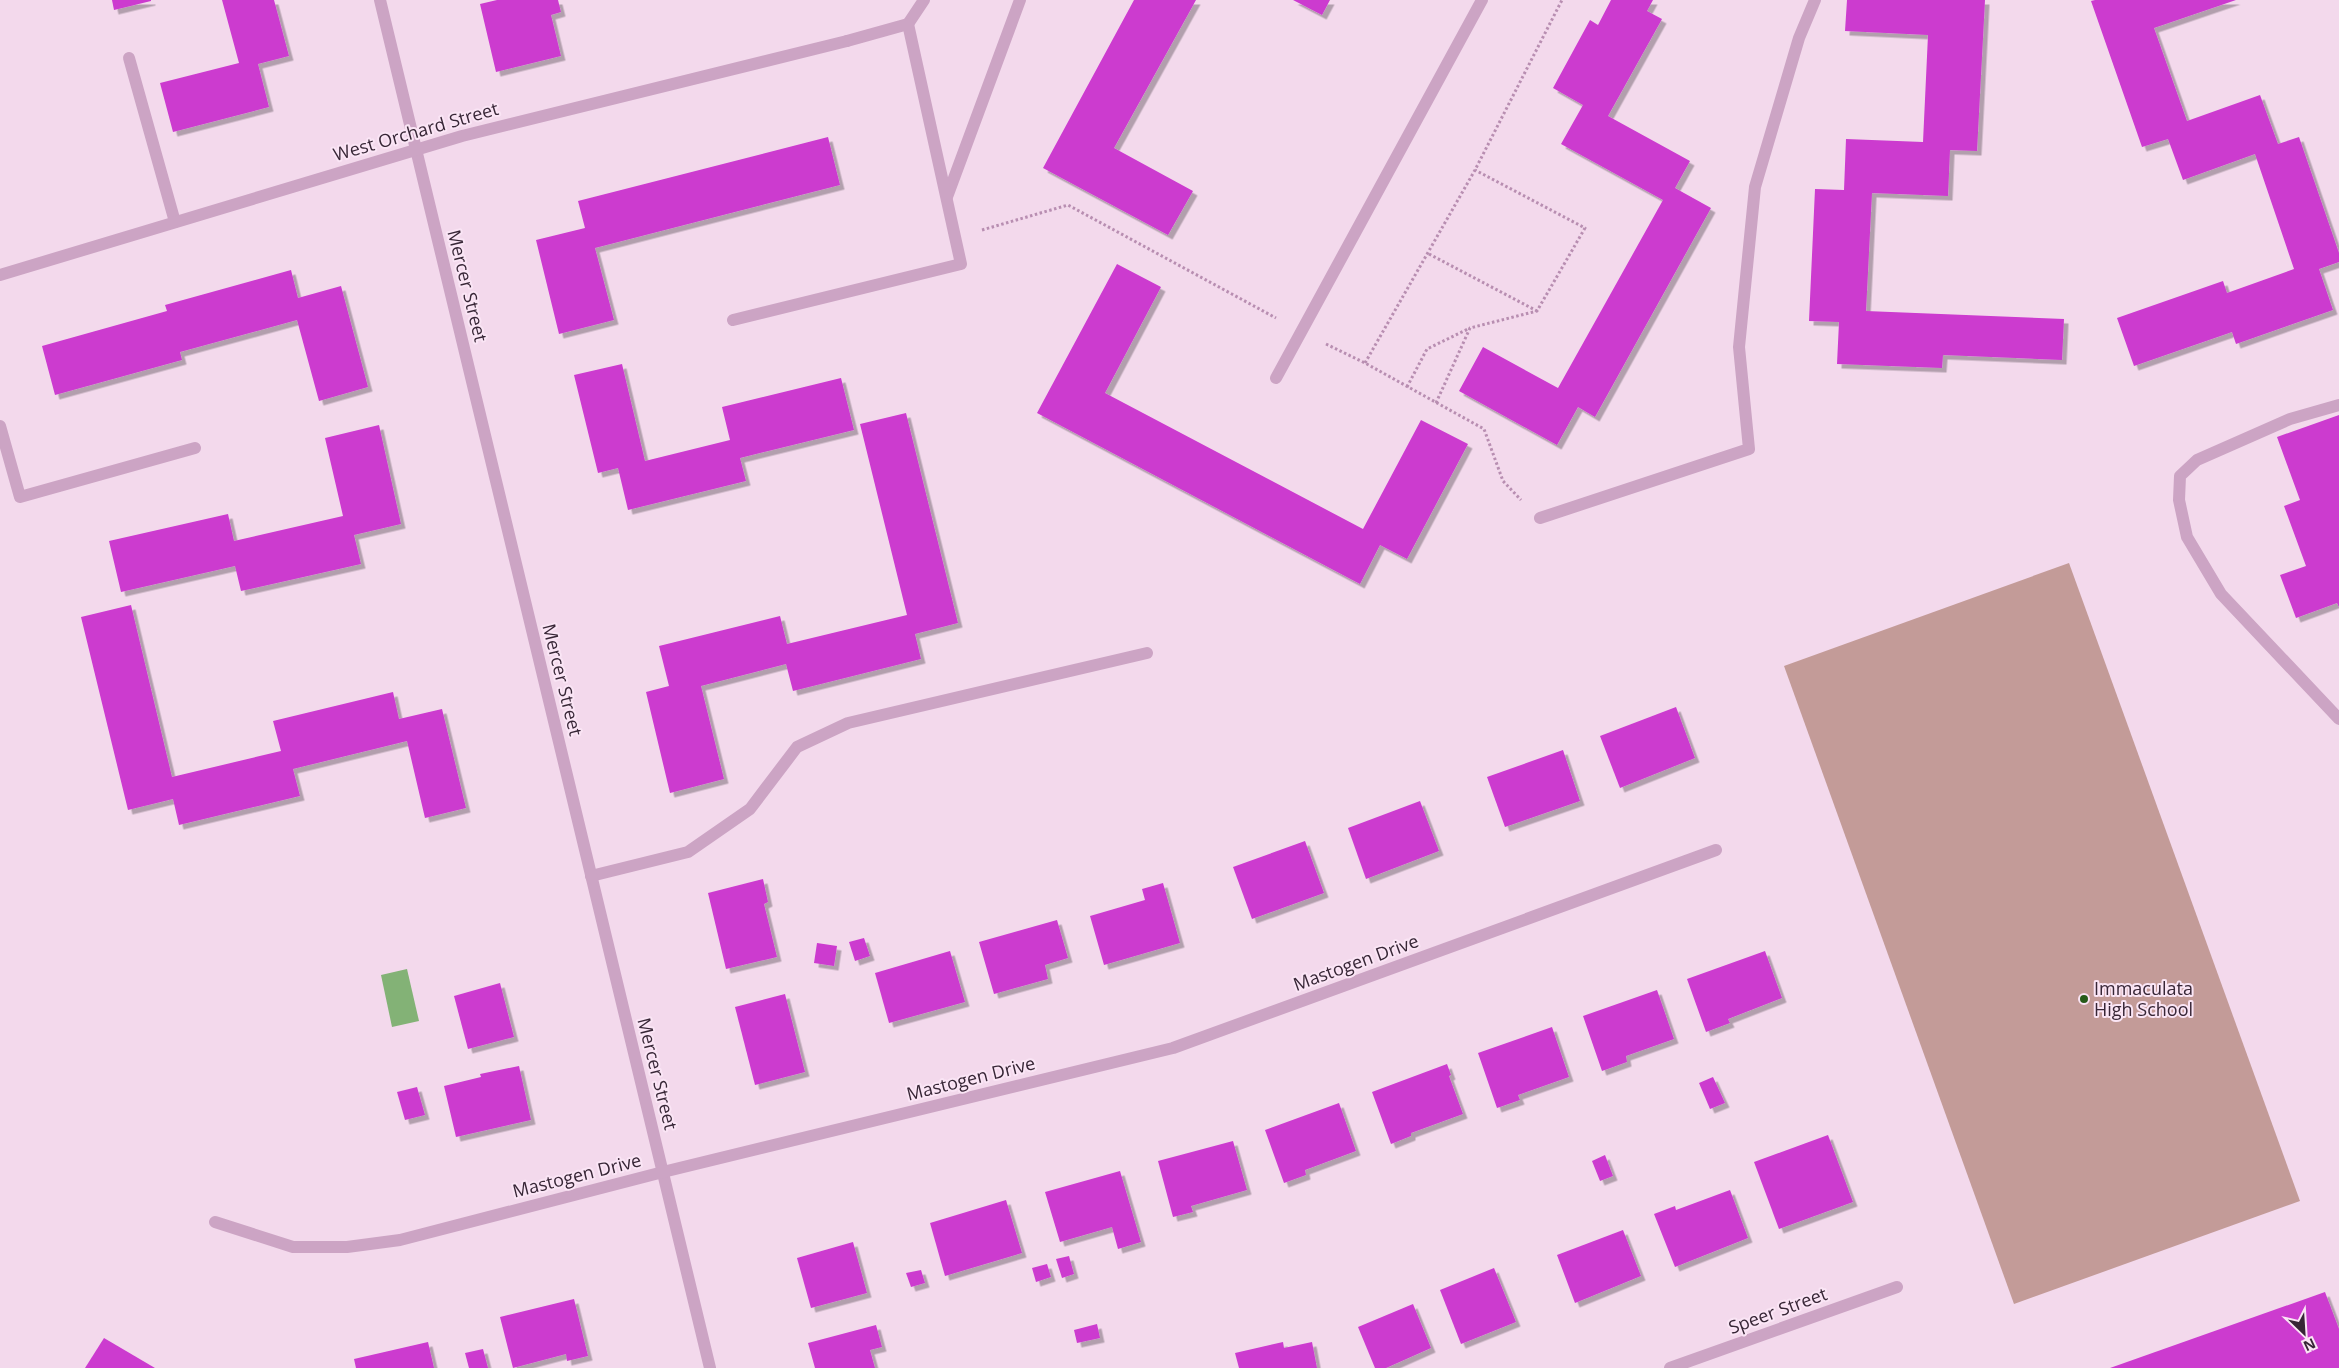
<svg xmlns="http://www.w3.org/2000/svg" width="2339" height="1368" viewBox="0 0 2339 1368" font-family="'Open Sans',sans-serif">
<defs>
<filter id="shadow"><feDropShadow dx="4.5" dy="4.5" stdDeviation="0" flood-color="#0004"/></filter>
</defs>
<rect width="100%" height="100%" fill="#f3d9ec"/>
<path fill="#c39b98" d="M2069,563L2300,1201L2014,1304L1784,666Z"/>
<path fill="#83b276" d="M407,969L419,1021L392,1027L381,975Z"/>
<g fill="#cc3bcf" filter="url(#shadow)">
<path d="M112,0H151V1L114,10Z"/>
<path d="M222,0H274L289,56L258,64L269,107L173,132L160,83L239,63Z"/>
<path d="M497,0H558L561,12L551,15L561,56L496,72L480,4Z"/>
<path d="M1134,0H1196L1114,148L1193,191L1168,235L1043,168Z"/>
<path d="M1293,0H1330L1322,15Z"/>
<path d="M1611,0H1653L1647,11L1662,19L1608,116L1690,161L1675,188L1711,208L1595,417L1578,407L1557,445L1459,391L1483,347L1558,388L1663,200L1561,144L1583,105L1553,88L1590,20L1598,25Z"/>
<path d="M1847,0H1985L1977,151L1950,150L1948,196L1872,193L1866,311L2064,319L2062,360L1943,355L1942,368L1837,364L1839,322L1809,321L1815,189L1844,190L1846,139L1923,142L1928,35L1845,31Z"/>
<path d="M2095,0H2236L2154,28L2187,121L2260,95L2278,144L2299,137L2339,253V262L2319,269L2333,310L2236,344L2232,332L2134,366L2117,318L2223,281L2227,293L2294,269L2255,154L2183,180L2168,139L2142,147L2091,1Z"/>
<path d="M828,137L840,185L595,248L614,320L559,334L536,240L585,228L578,201Z"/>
<path d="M1117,264L1161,287L1105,393L1363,529L1421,420L1468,444L1407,559L1380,545L1360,584L1037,413Z"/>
<path d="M291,270L298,298L341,286L368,387L319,401L297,320L180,352L182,360L55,395L42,346L167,311L165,305Z"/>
<path d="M622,364L645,461L730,440L722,407L841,378L854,430L740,458L746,481L628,510L618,468L598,473L574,375Z"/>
<path d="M906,413L958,623L915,634L921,659L793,691L786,664L701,686L724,779L670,793L646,692L669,686L659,646L780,616L787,644L907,615L860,424Z"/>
<path d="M2339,415V607L2337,603L2296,618L2280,575L2306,566L2284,506L2300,500L2277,437Z"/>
<path d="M379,425L401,524L354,535L361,564L241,591L235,566L121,592L109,541L228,514L234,541L343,516L325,438Z"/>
<path d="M131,605L172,777L281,751L273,721L393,692L399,719L442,709L466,808L425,818L407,741L293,769L300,796L179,825L173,799L128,810L81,617Z"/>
<path d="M1676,707L1695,758L1620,788L1600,736Z"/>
<path d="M1563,750L1580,801L1505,827L1487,777Z"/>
<path d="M1420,801L1439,851L1366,879L1348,828Z"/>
<path d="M1305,841L1324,893L1252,919L1233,867Z"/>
<path d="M763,879L768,902L764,904L777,957L726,969L708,893Z"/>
<path d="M1163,883L1180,943L1104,965L1090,916L1145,900L1142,889Z"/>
<path d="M1057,920L1068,958L1045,965L1048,979L994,994L979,942Z"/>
<path d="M864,938L870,956L855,961L849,942Z"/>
<path d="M817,943L837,946L834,966L814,963Z"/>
<path d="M950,951L965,1002L889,1023L875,973Z"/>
<path d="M1765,951L1782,998L1728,1019L1730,1023L1706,1032L1687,979Z"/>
<path d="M500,983L514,1037L468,1049L454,996Z"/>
<path d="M1657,990L1674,1039L1626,1056L1627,1062L1602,1071L1583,1016Z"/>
<path d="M785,994L805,1072L755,1085L735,1007Z"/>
<path d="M1552,1027L1569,1077L1518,1095L1520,1100L1497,1108L1478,1053Z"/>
<path d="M1447,1064L1451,1075L1449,1076L1463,1114L1411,1133V1136L1391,1144L1372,1092Z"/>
<path d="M519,1066L531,1120L456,1137L444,1086L481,1077L480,1074Z"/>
<path d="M1713,1077L1725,1103L1710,1109L1699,1083Z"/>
<path d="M417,1087L425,1115L405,1120L397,1092Z"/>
<path d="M1339,1103L1356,1151L1305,1170L1306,1175L1284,1183L1265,1130Z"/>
<path d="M1828,1135L1853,1202L1779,1229L1754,1162Z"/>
<path d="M1233,1141L1247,1190L1191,1206L1193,1212L1173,1217L1158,1161Z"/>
<path d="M1605,1155L1613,1176L1600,1181L1592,1161Z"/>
<path d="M1120,1171L1141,1242L1118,1249L1112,1227L1060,1242L1045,1192Z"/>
<path d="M1730,1190L1748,1238L1675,1267L1654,1214L1675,1206L1676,1210Z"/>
<path d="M1006,1200L1022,1253L945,1276L930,1223Z"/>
<path d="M1623,1230L1641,1276L1575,1303L1557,1255Z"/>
<path d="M853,1242L867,1293L811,1308L797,1258Z"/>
<path d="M1069,1256L1074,1274L1062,1278L1056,1259Z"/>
<path d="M1047,1264L1051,1277L1036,1282L1032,1268Z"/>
<path d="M1494,1268L1516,1322L1461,1344L1440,1290Z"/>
<path d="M921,1270L925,1283L911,1287L906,1273Z"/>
<path d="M2325,1292L2339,1329V1368H2110Z"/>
<path d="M574,1299L588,1356L567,1361L566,1354L513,1368L500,1317Z"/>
<path d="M1413,1304L1431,1348L1386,1368H1375L1358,1327Z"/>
<path d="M1097,1324L1100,1338L1077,1343L1074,1330Z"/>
<path d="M876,1325L882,1347L870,1350L875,1368H815L808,1343Z"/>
<path d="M104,1338L155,1368H85Z"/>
<path d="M428,1342L434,1368H356L354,1359Z"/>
<path d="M1283,1342L1284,1348L1312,1342L1317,1368H1239L1235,1353Z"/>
<path d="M483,1349L488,1368H469L465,1353Z"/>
</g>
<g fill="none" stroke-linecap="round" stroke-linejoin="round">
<g stroke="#b88eb1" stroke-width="3" stroke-dasharray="2.5 2.5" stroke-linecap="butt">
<path d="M982,230L1068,205L1276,318"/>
<path d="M1429,254L1537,311"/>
<path d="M1326,344L1365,363L1484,429L1503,481L1521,500"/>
<path d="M1365,363L1475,170L1562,0"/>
<path d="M1407,387L1427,349L1470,328"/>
<path d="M1436,403L1470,328L1537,311L1585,228L1475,170"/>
</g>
<g stroke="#cca4c4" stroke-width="12">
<path d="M908,24L924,0"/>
<path d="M129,58L175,222"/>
<path d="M947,197L1020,0"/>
<path d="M733,320L961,264L908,24L847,41"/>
<path d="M1276,378L1482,0"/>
<path d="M2339,405L2290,419L2197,460L2180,476L2179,500L2187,537L2221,594L2339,719"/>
<path d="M0,426L20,497L195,448"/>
<path d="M1540,518L1749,449L1739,347L1755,187L1799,38L1815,0"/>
<path d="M591,876L688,852L750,809L797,747L848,723L1147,653"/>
</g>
<g stroke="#cca4c4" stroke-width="12">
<path d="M380,0L710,1368"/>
<path d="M0,275L462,136L847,41"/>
<path d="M215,1222L293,1247H347L400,1240L663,1172L1173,1048L1716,850"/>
<path d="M1670,1368L1897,1287"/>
</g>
</g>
<circle fill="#265b19" stroke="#fae5f5" stroke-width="2" cx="2084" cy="999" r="5"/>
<g text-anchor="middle" stroke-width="4" stroke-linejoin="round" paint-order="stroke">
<g font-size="18" fill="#372636" stroke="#fae5f5">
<text transform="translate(416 132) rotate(-16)" y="6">West Orchard Street</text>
<text transform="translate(467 286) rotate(76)" y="6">Mercer Street</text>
<text transform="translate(562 680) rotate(76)" y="6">Mercer Street</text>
<text transform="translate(1356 963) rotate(-20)" y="6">Mastogen Drive</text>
<text transform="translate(657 1074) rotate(76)" y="6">Mercer Street</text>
<text transform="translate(971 1079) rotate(-14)" y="6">Mastogen Drive</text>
<text transform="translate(577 1176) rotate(-14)" y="6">Mastogen Drive</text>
<text transform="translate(1778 1311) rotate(-20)" y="6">Speer Street</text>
</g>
<g font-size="18" fill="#372636" stroke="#fae5f5" text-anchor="start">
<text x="2094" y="995">Immaculata<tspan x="2094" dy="21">High School</tspan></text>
</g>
</g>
<g transform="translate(2304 1333) rotate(155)" stroke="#fae5f5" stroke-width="4" paint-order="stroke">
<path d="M0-4L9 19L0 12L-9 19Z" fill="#372636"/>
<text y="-8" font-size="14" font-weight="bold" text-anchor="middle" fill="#372636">N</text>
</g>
</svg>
